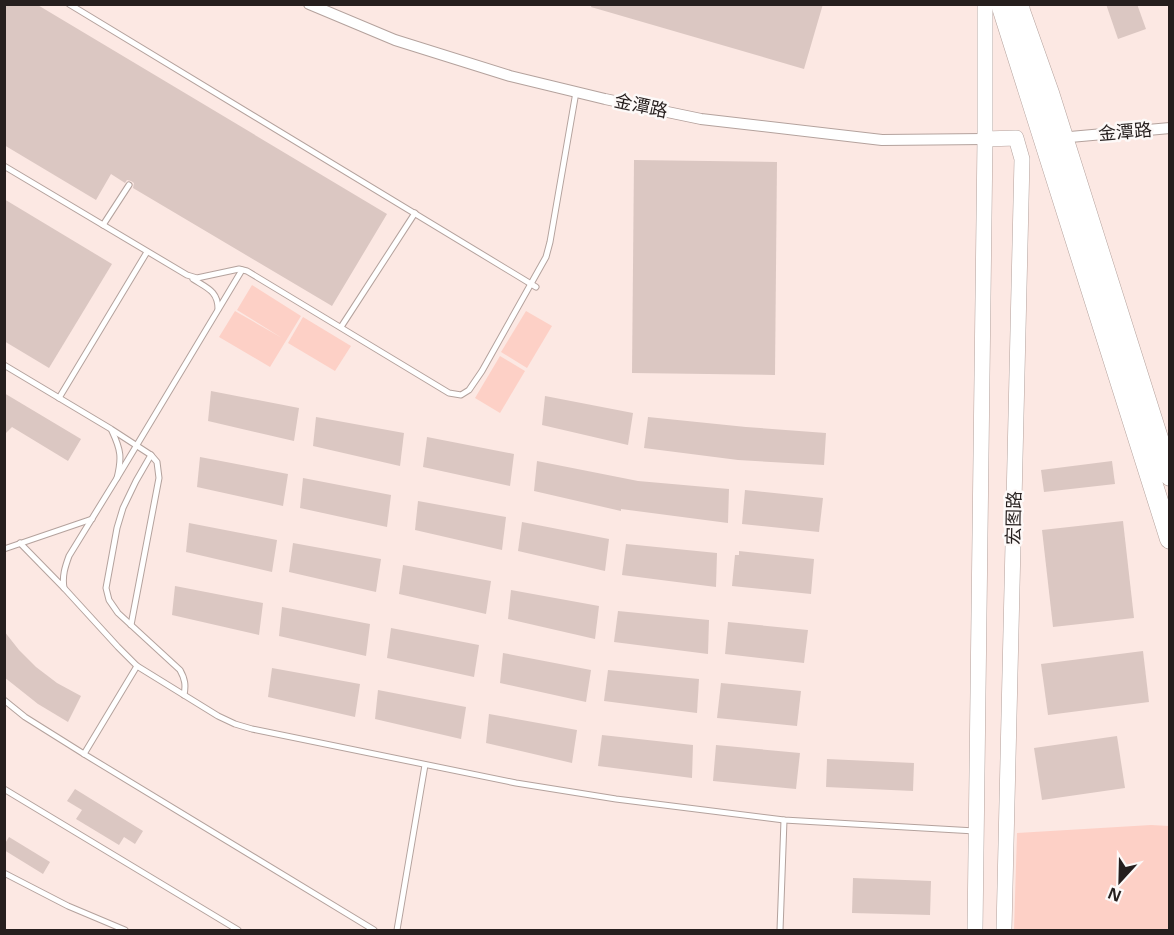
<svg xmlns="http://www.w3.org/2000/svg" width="1174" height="935" viewBox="0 0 1174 935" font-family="'Open Sans','Noto Sans SC',sans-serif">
<rect width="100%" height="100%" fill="#fce8e3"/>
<g fill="#fdd0c6">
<path d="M252,285L301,316L270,367L219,337L235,311L282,338L237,310Z"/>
<path d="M526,311L552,326L527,368L501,352Z"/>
<path d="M303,317L351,346L335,371L288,343Z"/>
<path d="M500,356L525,371L500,413L475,398Z"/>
<path d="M1151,825L1169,826V930H1014L1017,833Z"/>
</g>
<g fill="#dbc7c2">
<path d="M4,4H36L387,214L332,306L133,188L134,183L131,181L127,180L125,183L111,174L96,200L4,145Z"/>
<path d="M592,4H823L804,69L591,7Z"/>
<path d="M1106,4H1137L1146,29L1118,39Z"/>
<path d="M634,160L777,162L775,375L632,373Z"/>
<path d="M4,199L112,264L49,368L4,341Z"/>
<path d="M211,391L299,408L294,441L208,421Z"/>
<path d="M4,393L81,439L68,461L12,427L4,435Z"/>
<path d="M545,396L633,413L628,445L542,425Z"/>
<path d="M316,417L404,433L400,466L313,446Z"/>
<path d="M648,417L746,427L826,433L824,465L738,460L644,448Z"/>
<path d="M427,437L514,454L510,486L423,467Z"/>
<path d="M200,457L288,474L283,506L197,487Z"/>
<path d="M537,461L638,481L729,489L728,523L621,509V511L534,491Z"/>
<path d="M1112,461L1115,484L1044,492L1041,470Z"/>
<path d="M303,478L391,495L387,527L300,508Z"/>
<path d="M745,490L823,498L819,532L742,524Z"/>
<path d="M418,501L506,517L502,550L415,530Z"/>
<path d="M1123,521L1134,618L1053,627L1042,530Z"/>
<path d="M522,522L609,539L605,571L518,551Z"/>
<path d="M189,523L277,540L272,572L186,552Z"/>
<path d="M293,543L381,559L376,592L289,572Z"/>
<path d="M626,544L717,553L716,587L622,575Z"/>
<path d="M739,551L814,559L811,594L732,586L735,555H739Z"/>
<path d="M403,565L491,581L486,614L399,594Z"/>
<path d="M175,586L263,603L259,635L172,615Z"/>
<path d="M511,590L599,606L595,639L508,619Z"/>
<path d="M282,607L370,624L366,656L279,636Z"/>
<path d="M618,611L709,620L708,654L614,642Z"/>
<path d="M728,622L808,630L804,663L725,654Z"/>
<path d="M391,628L479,645L474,677L387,658Z"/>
<path d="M4,631L19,650L36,667L57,683L81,696L68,722L38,704L4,677Z"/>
<path d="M1143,651L1149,702L1048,715L1041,664Z"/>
<path d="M503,653L591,670L586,702L500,683Z"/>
<path d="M272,668L360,684L355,717L268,697Z"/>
<path d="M608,670L699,679L697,713L604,701Z"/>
<path d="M721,683L801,691L797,726L717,718Z"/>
<path d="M378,690L466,707L461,739L375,719Z"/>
<path d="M489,714L577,730L572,763L486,743Z"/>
<path d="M602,735L693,745L692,778L598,766Z"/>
<path d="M1117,736L1125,788L1042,800L1034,748Z"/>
<path d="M716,745L800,753L796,789L713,781Z"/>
<path d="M827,759L914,763L913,791L826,787Z"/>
<path d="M75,789L143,831L135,844L124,837L119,845L76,819L82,810L67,801Z"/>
<path d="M9,837L50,862L43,874L4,850V845Z"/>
<path d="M853,878L931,881L930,915L852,913Z"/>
</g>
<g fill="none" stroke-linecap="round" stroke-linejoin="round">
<defs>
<g id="lane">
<path d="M69,4L536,287"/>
<path d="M4,166L187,275L197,278L239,269L247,271L449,393L461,395L469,390L482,371L546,257L550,242L576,92"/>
<path d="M103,225L129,185"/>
<path d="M193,279C207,288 218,291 218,309"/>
<path d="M341,327L415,213"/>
<path d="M4,365L111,429L151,455L136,481L123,508L117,528L106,588L109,600L118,613L180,670C185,679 186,685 184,695"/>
<path d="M59,398L147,252"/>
<path d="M117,478L242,270"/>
<path d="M20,543L64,588C62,576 65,567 69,556L117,478C122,458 121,450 112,431"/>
<path d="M4,549L92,519"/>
<path d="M64,588L118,647L137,666L218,716L235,724L252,729L516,783L616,799L784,820L975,831"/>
<path d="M131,625L159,478L157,462L151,455"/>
<path d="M4,700L25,717L84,754L374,930"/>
<path d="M84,754L137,666"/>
<path d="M4,789L238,930"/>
<path d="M4,873L68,906L125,930"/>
<path d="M397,930L425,765"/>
<path d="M780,930L784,820"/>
</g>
<g id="street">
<path d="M309,4L395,40L510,76L605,99L701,119L882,140L985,139"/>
<path d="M1059,138L1170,128"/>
</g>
<g id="secondary">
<path d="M985,139L1016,138L1022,159L1004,930"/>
<path d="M975,930L985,139V4"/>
</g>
<g id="highway">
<path d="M1001,4L1170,539"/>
<path d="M1019,4L1020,11L1049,93L1170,476"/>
</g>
</defs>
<use href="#lane" stroke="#b4a29d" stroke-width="7"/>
<use href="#street" stroke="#b4a29d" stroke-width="12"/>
<use href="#secondary" stroke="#b4a29d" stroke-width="16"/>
<use href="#highway" stroke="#b4a29d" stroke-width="21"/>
<use href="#lane" stroke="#fff" stroke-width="5"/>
<use href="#street" stroke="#fff" stroke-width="10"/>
<use href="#secondary" stroke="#fff" stroke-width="15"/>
<use href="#highway" stroke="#fff" stroke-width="20"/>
</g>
<g text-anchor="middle" stroke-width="5" stroke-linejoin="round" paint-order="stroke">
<g font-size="18" fill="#261f1e" stroke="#fdf9f8">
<text transform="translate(641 106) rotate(12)" y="6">金潭路</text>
<text transform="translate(1125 132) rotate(-5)" y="6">金潭路</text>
<text transform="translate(1014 518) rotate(-89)" y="6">宏图路</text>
</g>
</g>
<rect width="1174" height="935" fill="none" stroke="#261f1e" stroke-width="12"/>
<g transform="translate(1120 881) rotate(202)" stroke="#fdf9f8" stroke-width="4.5" paint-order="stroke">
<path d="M0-4.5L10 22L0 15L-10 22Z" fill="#261f1e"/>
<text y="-9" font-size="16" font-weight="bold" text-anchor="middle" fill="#261f1e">N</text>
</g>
</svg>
